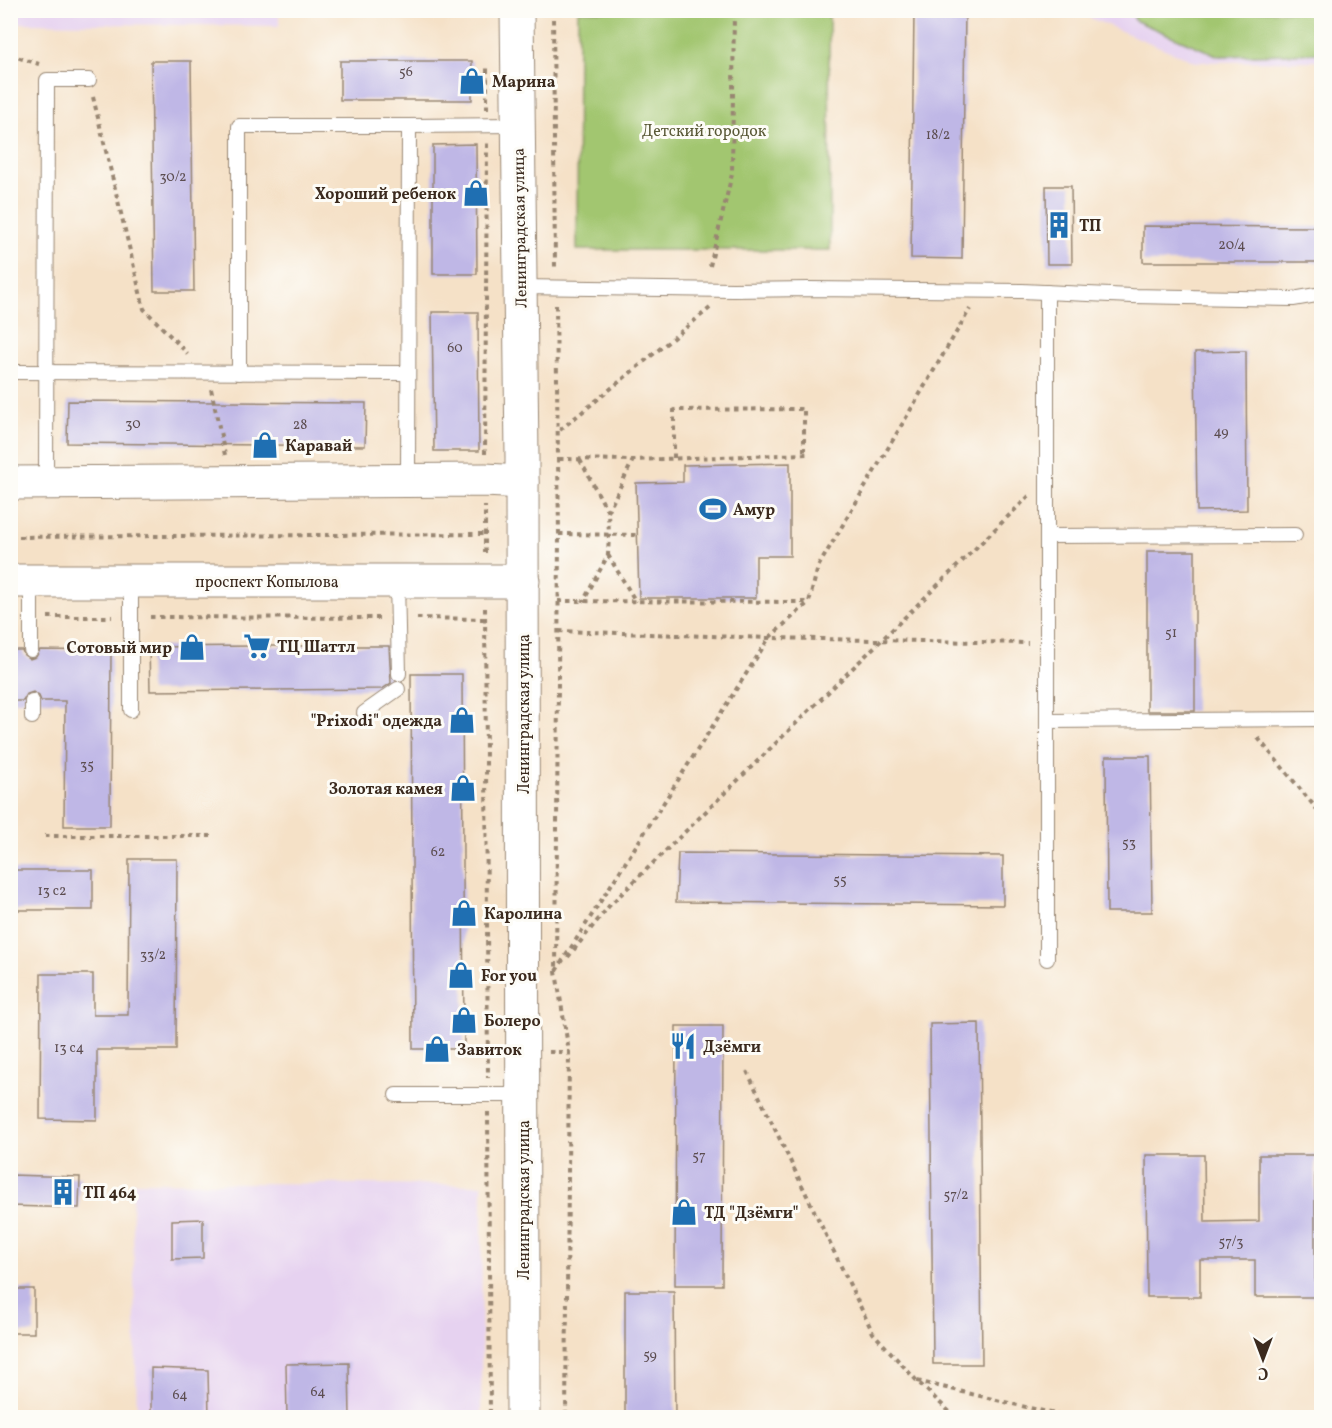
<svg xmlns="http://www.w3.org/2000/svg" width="1332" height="1428" viewBox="0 0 1332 1428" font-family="Vollkorn,serif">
<rect width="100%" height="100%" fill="#fdfcf7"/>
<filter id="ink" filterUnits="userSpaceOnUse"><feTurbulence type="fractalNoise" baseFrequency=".0167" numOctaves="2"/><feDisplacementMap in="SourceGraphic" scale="12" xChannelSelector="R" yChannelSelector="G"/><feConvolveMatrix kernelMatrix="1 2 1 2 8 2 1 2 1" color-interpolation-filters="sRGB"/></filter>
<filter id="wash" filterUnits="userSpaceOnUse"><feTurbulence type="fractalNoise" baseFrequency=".008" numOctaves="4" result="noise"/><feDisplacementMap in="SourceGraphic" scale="24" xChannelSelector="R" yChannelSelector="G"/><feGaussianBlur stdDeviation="1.35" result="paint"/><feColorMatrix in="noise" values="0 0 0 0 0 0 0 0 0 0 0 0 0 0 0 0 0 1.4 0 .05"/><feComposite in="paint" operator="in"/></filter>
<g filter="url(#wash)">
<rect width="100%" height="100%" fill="#f5e1c7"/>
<g fill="#e6d2f0">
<path d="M11,10L279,11V26L11,23Z"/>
<path d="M1073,11H1321V61L1196,62Z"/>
<path d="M132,1182L482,1185L481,1417H137Z"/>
</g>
<g fill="#a2c670" stroke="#6e7847" stroke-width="1.5">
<path d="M578,11H829L830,250H577Z"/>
<path d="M1134,11H1321V53L1219,56L1134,20Z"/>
</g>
<g id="blocks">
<g fill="#bfb7e6">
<path d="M914,10H965L962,259L911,258Z"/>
<path d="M151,61H191L194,291H154Z"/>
<rect x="340" y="61" width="132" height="39"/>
<path d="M476,144L477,274H433V145Z"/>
<path d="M1046,186H1071L1072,264H1047Z"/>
<path d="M1143,226L1322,227V262H1143Z"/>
<path d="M432,312H478L479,451H434Z"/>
<path d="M1246,351L1247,510L1197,511L1195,352Z"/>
<path d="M68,401L366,403L365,446L67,443Z"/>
<path d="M790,463V556H756V598H639L636,483L683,482V465Z"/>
<rect x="1147" y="551" width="48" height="160"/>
<path d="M257,646H389L391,683L382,689L150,691L149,647Z"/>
<path d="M10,650H22L24,655L30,659L36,657L40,650L111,651L110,826H64L65,701H41L39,696L33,692L27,694L23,701H10Z"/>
<path d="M411,674H462L464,1049H413Z"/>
<path d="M1106,756H1150L1152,912H1107Z"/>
<path d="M678,853L1003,856V905L676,902Z"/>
<path d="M129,859H177L176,1050H97V1120L40,1119L41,974H93V1015H128Z"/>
<rect x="10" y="870" width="83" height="40"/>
<path d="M979,1023L982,1364H933L930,1024Z"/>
<path d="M676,1026H723L722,1285H675Z"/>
<path d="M1146,1155H1204L1205,1222L1259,1221V1155H1315V1297H1255V1260H1200V1297H1147Z"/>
<path d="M10,1175L80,1177L79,1208L10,1206Z"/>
<path d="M203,1219V1258L172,1259V1220Z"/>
<rect x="10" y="1289" width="24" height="44"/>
<path d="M625,1291H674L675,1418H625Z"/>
<path d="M349,1363L350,1418H287L286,1364Z"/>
<path d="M151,1368L208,1370L209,1418H151Z"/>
</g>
</g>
</g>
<g filter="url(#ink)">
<use href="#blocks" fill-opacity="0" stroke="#988672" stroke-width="1.5"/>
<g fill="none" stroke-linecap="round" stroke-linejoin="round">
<defs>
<g id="lane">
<path d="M409,126L517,125"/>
<path d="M520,287L733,290L809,289L1022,291L1132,296L1293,299L1322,294"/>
<path d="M1047,292V959"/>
<path d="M10,372L408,373"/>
<path d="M239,373V126H409L408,480"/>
<path d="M46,483L47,80H89"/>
<path d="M1047,536L1295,535"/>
<path d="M31,581V650"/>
<path d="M131,581V710"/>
<path d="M397,581L399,674"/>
<path d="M32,701V717"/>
<path d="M364,713L398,689"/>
<path d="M1047,721L1322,719"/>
<path d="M396,1095H523"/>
</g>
<g id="secondary">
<path d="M517,10L522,458L523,1418"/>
<path d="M10,483L485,480L522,482"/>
<path d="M10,581H523"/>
</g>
</defs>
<use href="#lane" stroke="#988672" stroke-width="16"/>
<use href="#secondary" stroke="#988672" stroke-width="35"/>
<g stroke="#988672" stroke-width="4" stroke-dasharray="4.5 4.5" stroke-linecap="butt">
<path d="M553,10L555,271"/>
<path d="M10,55L39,64"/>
<path d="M93,97L144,309L188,354"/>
<path d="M487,109V68"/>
<path d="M710,266L732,174L734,10"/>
<path d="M556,305L559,534L556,972L569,1052L566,1418"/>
<path d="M211,389L225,455"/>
<path d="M560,430L710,308"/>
<path d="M485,454L487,143"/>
<path d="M674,458V410L804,409V454"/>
<path d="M559,459L633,460L808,454"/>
<path d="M580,460L608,512L609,535L608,555L583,602"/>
<path d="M608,512L633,460"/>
<path d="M559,534L637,535"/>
<path d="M10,537L485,534"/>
<path d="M485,553V506"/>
<path d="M608,555L636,602"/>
<path d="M558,601L808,602"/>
<path d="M485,608L488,1078"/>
<path d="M48,617H112"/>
<path d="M150,617L379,618"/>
<path d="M417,618L485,619"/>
<path d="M559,631L769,638L1028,643"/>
<path d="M1258,738L1320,813L1322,819"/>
<path d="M45,836H211"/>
<path d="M568,957L609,906L1029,496"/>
<path d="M556,971L769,638L809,602L818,567L970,309"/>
<path d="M549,1052H569"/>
<path d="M747,1071L873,1333L917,1381L956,1418"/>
<path d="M488,1112L490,1418"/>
<path d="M917,1381L1072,1418"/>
</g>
<use href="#lane" stroke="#fff" stroke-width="14"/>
<use href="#secondary" stroke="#fff" stroke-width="33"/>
</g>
</g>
<defs>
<symbol id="shop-bare" viewBox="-9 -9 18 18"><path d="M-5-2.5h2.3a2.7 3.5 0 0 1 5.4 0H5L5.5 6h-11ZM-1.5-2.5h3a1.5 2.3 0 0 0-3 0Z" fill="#1f6fb2" stroke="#fdfcf7" stroke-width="2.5" paint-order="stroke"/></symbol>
<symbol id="building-bare" viewBox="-9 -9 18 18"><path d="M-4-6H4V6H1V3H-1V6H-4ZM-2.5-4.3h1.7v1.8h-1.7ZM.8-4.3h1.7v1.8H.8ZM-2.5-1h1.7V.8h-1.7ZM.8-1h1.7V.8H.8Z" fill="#1f6fb2" stroke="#fdfcf7" stroke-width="2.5" paint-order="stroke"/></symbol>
<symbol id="stadium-bare" viewBox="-9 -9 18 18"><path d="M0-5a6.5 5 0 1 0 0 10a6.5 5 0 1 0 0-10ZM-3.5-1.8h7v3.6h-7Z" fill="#1f6fb2" stroke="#fdfcf7" stroke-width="2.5" paint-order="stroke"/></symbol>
<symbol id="supermarket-bare" viewBox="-9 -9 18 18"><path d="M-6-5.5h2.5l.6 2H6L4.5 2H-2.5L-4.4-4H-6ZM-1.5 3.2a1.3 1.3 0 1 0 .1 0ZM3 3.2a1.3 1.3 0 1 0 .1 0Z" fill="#1f6fb2" stroke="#fdfcf7" stroke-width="2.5" paint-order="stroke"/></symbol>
<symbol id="restaurant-bare" viewBox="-9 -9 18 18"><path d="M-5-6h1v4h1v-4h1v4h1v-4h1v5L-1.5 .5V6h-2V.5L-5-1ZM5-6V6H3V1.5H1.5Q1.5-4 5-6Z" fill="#1f6fb2" stroke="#fdfcf7" stroke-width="2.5" paint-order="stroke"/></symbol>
</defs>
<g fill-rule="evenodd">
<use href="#shop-bare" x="453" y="62" width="38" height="38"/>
<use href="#shop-bare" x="457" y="174" width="38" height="38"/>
<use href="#building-bare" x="1040" y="206" width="38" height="38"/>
<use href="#shop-bare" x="246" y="426" width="38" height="38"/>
<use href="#stadium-bare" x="694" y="490" width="38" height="38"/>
<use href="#supermarket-bare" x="238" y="627" width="38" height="38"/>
<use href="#shop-bare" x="173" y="628" width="38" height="38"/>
<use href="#shop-bare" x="443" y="701" width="38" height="38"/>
<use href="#shop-bare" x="444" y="769" width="38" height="38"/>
<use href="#shop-bare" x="445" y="894" width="38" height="38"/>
<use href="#shop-bare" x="442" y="956" width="38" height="38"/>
<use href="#shop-bare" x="445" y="1001" width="38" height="38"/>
<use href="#restaurant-bare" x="664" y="1027" width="38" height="38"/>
<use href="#shop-bare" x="418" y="1030" width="38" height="38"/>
<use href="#building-bare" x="44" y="1173" width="38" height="38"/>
<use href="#shop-bare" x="665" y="1193" width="38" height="38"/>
</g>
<g text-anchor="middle" stroke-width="6" stroke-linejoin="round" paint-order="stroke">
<g font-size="14" fill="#5c4d50">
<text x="406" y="76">56</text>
<text x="938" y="139">18/2</text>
<text x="173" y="181">30/2</text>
<text x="1232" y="249">20/4</text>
<text x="455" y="352">60</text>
<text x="133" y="428">30</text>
<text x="300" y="429">28</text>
<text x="1221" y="436">49</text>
<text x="1171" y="637">51</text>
<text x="87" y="769">35</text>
<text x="1129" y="847">53</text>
<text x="438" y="856">62</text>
<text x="840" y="884">55</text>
<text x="52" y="895">13 с2</text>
<text x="153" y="959">33/2</text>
<text x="69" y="1052">13 с4</text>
<text x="699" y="1160">57</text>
<text x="956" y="1199">57/2</text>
<text x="1231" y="1246">57/3</text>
<text x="650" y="1359">59</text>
<text x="318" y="1396">64</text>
<text x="180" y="1399">64</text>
</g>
<g font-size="16" font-weight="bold" fill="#3b2a1e" stroke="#fdfcf7" text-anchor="start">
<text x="492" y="87">Марина</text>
<text x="456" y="199" text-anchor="end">Хороший ребенок</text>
<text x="1079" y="231">ТП</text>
<text x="285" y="451">Каравай</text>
<text x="733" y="515">Амур</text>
<text x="277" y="652">ТЦ Шаттл</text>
<text x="172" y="653" text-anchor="end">Сотовый мир</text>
<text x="442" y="726" text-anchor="end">"Prixodi" одежда</text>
<text x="443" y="794" text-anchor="end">Золотая камея</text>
<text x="484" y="919">Каролина</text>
<text x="481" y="981">For you</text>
<text x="484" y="1026">Болеро</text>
<text x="703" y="1052">Дзёмги</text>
<text x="457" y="1055">Завиток</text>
<text x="83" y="1198">ТП 464</text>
<text x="704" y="1218">ТД "Дзёмги"</text>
</g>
<g font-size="16" fill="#5a5937" stroke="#fdfcf7">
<text x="704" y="136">Детский городок</text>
</g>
<g font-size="16" fill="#3b2a1e" stroke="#fdfcf7">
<text transform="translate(519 228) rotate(-91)" y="6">Ленинградская улица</text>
<text x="267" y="587">проспект Копылова</text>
<text transform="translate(523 714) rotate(-90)" y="6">Ленинградская улица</text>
<text transform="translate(523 1200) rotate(-90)" y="6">Ленинградская улица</text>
</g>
</g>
<rect width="1332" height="1428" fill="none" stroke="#fdfcf7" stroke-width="36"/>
<g transform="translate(1263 1359) rotate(180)" stroke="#fdfcf7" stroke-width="4.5" paint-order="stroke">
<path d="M0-4.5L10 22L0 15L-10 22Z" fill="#3b2a1e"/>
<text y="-9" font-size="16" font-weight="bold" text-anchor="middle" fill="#3b2a1e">С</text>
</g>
</svg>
